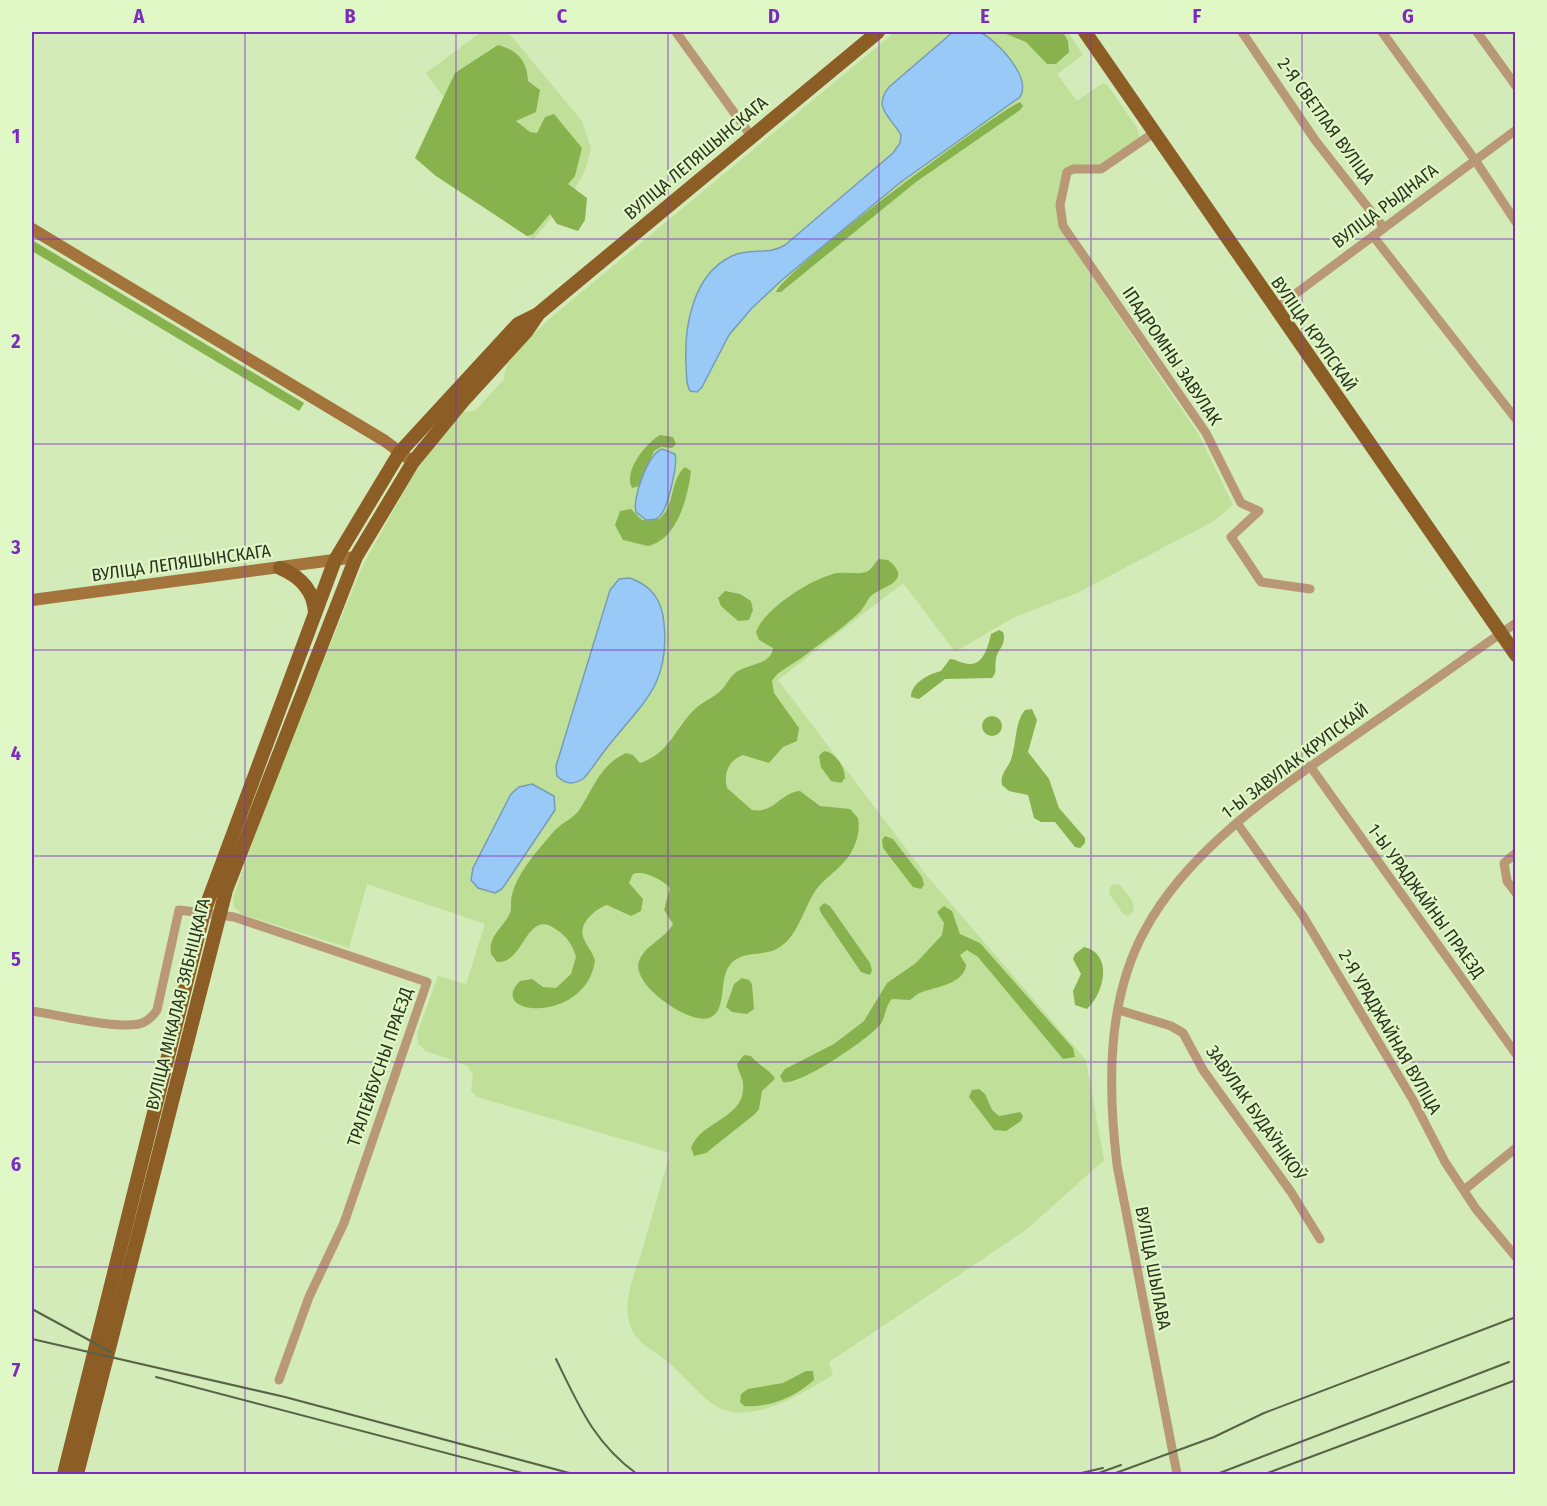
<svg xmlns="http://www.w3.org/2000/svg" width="1547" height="1506" viewBox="0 0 1547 1506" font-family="'Fira Sans Condensed',sans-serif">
<rect width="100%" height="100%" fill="#d3eab9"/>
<g fill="#c0e09a">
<path d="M481,32H508L582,121L591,148L586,168L575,189L533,240L436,176L415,158L445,99L426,73Z"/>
<path d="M895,32H1068L1083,55L1057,74L1077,101L1103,83L1108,86L1136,126L1140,137L1106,167L1078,170L1064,178L1063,234L1199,435L1233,505L1214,521L1077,593L1013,618L955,652L903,583L778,680L927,876L1086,1060L1104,1160L1026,1230L829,1362L833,1375C802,1393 747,1430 711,1403C696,1391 683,1375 668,1362C651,1348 631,1342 628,1316C625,1296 635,1273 641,1254C651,1221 660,1187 670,1153L477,1097L471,1091L473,1075L468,1066L426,1051L418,1044L417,1034L438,976L466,984L485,924L367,884L349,948L241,914L234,907L233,898L273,784L362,567L412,477L444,432L463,412L475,411L504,379C504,357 534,335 548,320Z"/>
<path d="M1113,884L1120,885L1132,900L1134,909L1130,916L1123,914L1110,895L1109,889Z"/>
</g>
<g fill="#88b24d">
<path d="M1001,32H1063L1068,41L1069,52L1056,64H1047L1026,42Z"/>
<path d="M498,45C517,50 527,60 528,81L540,90L536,112L516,121L530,132L537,133L545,117L554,114L582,148L575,176L568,184L587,198L585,220L578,231L557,224L550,214L533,234L527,236L436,176L415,158L455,73Z"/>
<path d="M1020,102L1023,106L1020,110L916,182L781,292H776C784,270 990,116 1020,102Z"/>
<path d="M32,240L304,403L299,411L32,251Z"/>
<path d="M660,435L673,437L676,444L672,448L661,447L654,451L639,486L632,488C623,471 646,443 660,435Z"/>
<path d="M685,467L691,471C688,497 677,540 648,546L623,540L615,525L620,511L631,509L642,520L659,519C676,505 669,481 685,467Z"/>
<path d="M879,559L888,560C916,582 879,587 870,597C866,602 864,608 859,613C843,628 822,642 804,656C793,665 779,669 772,681L774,693L799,728L797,741L783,747L769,763L743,755C729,760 723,773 727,788L752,810C774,814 781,792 800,791L820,806L850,809L858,818C860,829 858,839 853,849C845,865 831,873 819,886C804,904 800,934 780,947C764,958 742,949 730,965C718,979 728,1012 709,1018C689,1025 630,984 639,961C645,945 665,939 673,924L664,910L670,888C662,880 645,870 633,874L629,883L643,899L641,911L631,916L607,905C595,909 577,924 584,939C587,947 593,952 595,961C585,1025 485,1016 520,981L532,979L543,987L556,988L571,974L576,957C573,946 567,936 557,930C526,906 525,964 497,962L491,954C488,936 503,928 510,913C512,908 510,901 512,895C518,871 539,849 555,830C563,822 574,818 580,809C594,787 600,765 626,753L633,755L640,763C668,754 674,731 692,712C700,703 709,700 718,693C725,688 727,681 733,675C743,663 771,667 773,648L759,640L756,632C764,609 810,580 833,574C844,571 856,575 866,572C872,570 874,563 879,559Z"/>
<path d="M725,591L740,594L751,601L753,610L749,620L738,621L721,606L718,598Z"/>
<path d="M999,630L1003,632C1007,645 998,648 996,659C994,667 998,671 992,678L945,679L919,699L911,697C911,683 929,674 941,671L950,659C956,659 958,662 964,663C983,669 988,647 991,634Z"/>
<path d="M1032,709L1037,720L1028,752L1049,779L1059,808L1085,838V843L1080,848L1075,847L1055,822H1041L1034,818L1028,795L1009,791L1002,785C1000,775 1006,770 1010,762C1017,746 1014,723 1025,710Z"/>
<circle cx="992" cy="726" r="10"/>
<path d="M824,751C835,752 845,767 845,778L841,783L831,781L821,767L819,756Z"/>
<path d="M885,836L893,839L922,877L924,885L921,889L913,887L883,848L882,840Z"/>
<path d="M824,903L830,906L870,963L872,970L870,975L861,972L821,913L819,908Z"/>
<path d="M944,906L952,911L960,934L980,943L1073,1048L1075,1057L1063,1059L978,957L967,950L960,955L966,965C964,984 936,987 922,992C918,993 914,997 910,1000L892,999C885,1006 886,1017 880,1025C868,1039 800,1086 783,1082L780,1076L785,1069L834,1044L864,1021L887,983L916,963L942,935L944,923L937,912Z"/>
<path d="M1084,947C1114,954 1104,994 1087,1009L1075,1005L1073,991L1081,974L1073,959L1075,954Z"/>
<path d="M742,978L749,980L752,984L754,1009L747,1014L732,1012L726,1007L734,984Z"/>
<path d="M744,1055L751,1056C757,1064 773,1072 775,1079L762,1091L759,1109L755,1114L706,1153L694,1156L691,1148C701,1120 747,1119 743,1083C742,1076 738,1071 737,1064Z"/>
<path d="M979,1089L985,1094L992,1110L999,1116L1020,1112L1023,1116L1021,1121L1006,1131L994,1130L969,1097L972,1090Z"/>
<path d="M806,1371H813L814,1380C795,1397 769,1408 744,1406L740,1402L741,1394L748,1389L783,1383Z"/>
</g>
<g fill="#99c9f7" stroke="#789cb6" stroke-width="1.5">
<path d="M953,32C961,31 974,29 981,33C998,41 1032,78 1020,97L901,182L783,279L752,308L729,335L702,387L697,392L690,391C685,383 687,373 686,364C684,326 693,274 732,256C750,247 768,256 785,245L893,153L900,143L901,135C891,117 872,108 889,87Z"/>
<path d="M662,449L675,454C678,464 668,508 660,516C656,520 652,520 646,520L636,512C632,498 648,454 662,449Z"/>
<path d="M630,578C652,586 662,600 664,623C670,685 643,702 609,745C600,756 593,768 584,778C574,785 566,785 557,776L556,766L610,590L619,579Z"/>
<path d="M532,784L554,796L555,810L502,889L495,893L478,888L471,880L473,868L511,794L519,787Z"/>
</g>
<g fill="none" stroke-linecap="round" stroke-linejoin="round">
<g stroke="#b99875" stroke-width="9">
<path d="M676,32L751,136"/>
<path d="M1242,32L1315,140L1384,228"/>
<path d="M1382,32L1475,160L1516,222"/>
<path d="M1477,32L1516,86"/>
<path d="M1155,132L1101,169H1073L1067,172L1060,205L1063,226L1206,433L1241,503L1259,511L1231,537L1261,582L1310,589"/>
<path d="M1373,236L1516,419"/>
<path d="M1275,309L1516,130"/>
<path d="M1310,766L1516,1054"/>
<path d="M1237,823L1303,916L1413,1100L1445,1162L1476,1209L1516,1257"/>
<path d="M1516,853L1504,863L1507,881L1516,893"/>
<path d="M1119,1010L1171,1026L1183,1033L1203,1070L1291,1192L1320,1239"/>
<path d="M32,1011C59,1015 114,1029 139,1024C147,1022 153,1016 157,1010L179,910L234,917L427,982L344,1223L309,1297L279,1380"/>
<path d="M1464,1190L1516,1148"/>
<path d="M1177,1474L1117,1165C1108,1088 1106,1001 1145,930C1191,844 1289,782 1367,727C1417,693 1466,657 1516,623"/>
</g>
<g stroke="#a4743d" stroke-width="12">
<path d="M32,229L385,441L413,462"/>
<path d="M32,600L356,557"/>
</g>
<g stroke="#8c5e25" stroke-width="14">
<path d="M1085,32L1516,655"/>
<path d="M280,568C299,576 314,590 315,613"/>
<path d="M64,1474L204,912L335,560L400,452L518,324L538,314L878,32"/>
<path d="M77,1474L226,890L356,557L413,462L463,401L526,332L537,316"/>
</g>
<g stroke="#566347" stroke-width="2">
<path d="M32,1309L111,1352"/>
<path d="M32,1339L285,1397L573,1474"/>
<path d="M556,1359C579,1406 594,1443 637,1474"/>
<path d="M156,1377L526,1474"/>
<path d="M1077,1474L1103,1468"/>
<path d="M1096,1474L1121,1465"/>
<path d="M1113,1474L1214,1437L1264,1413L1516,1317"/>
<path d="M1217,1474L1509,1362"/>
<path d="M1265,1474L1516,1380"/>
</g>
</g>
<path fill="none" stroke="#7b2cbf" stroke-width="1.5" stroke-opacity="0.55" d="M245,32V1474M456,32V1474M668,32V1474M879,32V1474M1091,32V1474M1302,32V1474M32,239H1516M32,444H1516M32,650H1516M32,856H1516M32,1062H1516M32,1267H1516"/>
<g text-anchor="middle" stroke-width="4.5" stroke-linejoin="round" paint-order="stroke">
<g font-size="18" fill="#2b3420" stroke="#e0f7c6">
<text transform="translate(1326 121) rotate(54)" y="6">2-Я СВЕТЛАЯ ВУЛІЦА</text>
<text transform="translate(696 158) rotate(-40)" y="6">ВУЛІЦА ЛЕПЯШЫНСКАГА</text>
<text transform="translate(1385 206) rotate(-37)" y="6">ВУЛІЦА РЫДНАГА</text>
<text transform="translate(1314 334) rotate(55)" y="6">ВУЛІЦА КРУПСКАЙ</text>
<text transform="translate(1172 356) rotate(56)" y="6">ІПАДРОМНЫ ЗАВУЛАК</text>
<text transform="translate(181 563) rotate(-8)" y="6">ВУЛІЦА ЛЕПЯШЫНСКАГА</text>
<text transform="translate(1295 761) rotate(-37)" y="6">1-Ы ЗАВУЛАК КРУПСКАЙ</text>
<text transform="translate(1426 901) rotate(54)" y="6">1-Ы УРАДЖАЙНЫ ПРАЕЗД</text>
<text transform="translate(178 1004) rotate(-76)" y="6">ВУЛІЦА МІКАЛАЯ ЗЯБНІЦКАГА</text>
<text transform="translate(1390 1032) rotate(60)" y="6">2-Я УРАДЖАЙНАЯ ВУЛІЦА</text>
<text transform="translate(380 1067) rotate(-71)" y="6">ТРАЛЕЙБУСНЫ ПРАЕЗД</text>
<text transform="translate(1256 1113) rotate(55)" y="6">ЗАВУЛАК БУДАЎНІКОЎ</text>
<text transform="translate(1153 1268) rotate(79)" y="6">ВУЛІЦА ШЫЛАВА</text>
</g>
</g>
<rect width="1547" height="1506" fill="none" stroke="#e0f7c6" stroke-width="66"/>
<rect x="33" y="33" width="1481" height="1440" fill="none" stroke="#7b2cbf" stroke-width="2"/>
<g font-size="20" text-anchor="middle" font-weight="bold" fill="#7b2cbf">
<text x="139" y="23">A</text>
<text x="350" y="23">B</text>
<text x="562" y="23">C</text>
<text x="774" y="23">D</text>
<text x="985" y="23">E</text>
<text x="1197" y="23">F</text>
<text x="1408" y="23">G</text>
<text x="16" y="143">1</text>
<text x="16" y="348">2</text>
<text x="16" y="554">3</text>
<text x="16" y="760">4</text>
<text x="16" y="966">5</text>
<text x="16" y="1171">6</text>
<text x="16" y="1377">7</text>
</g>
</svg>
